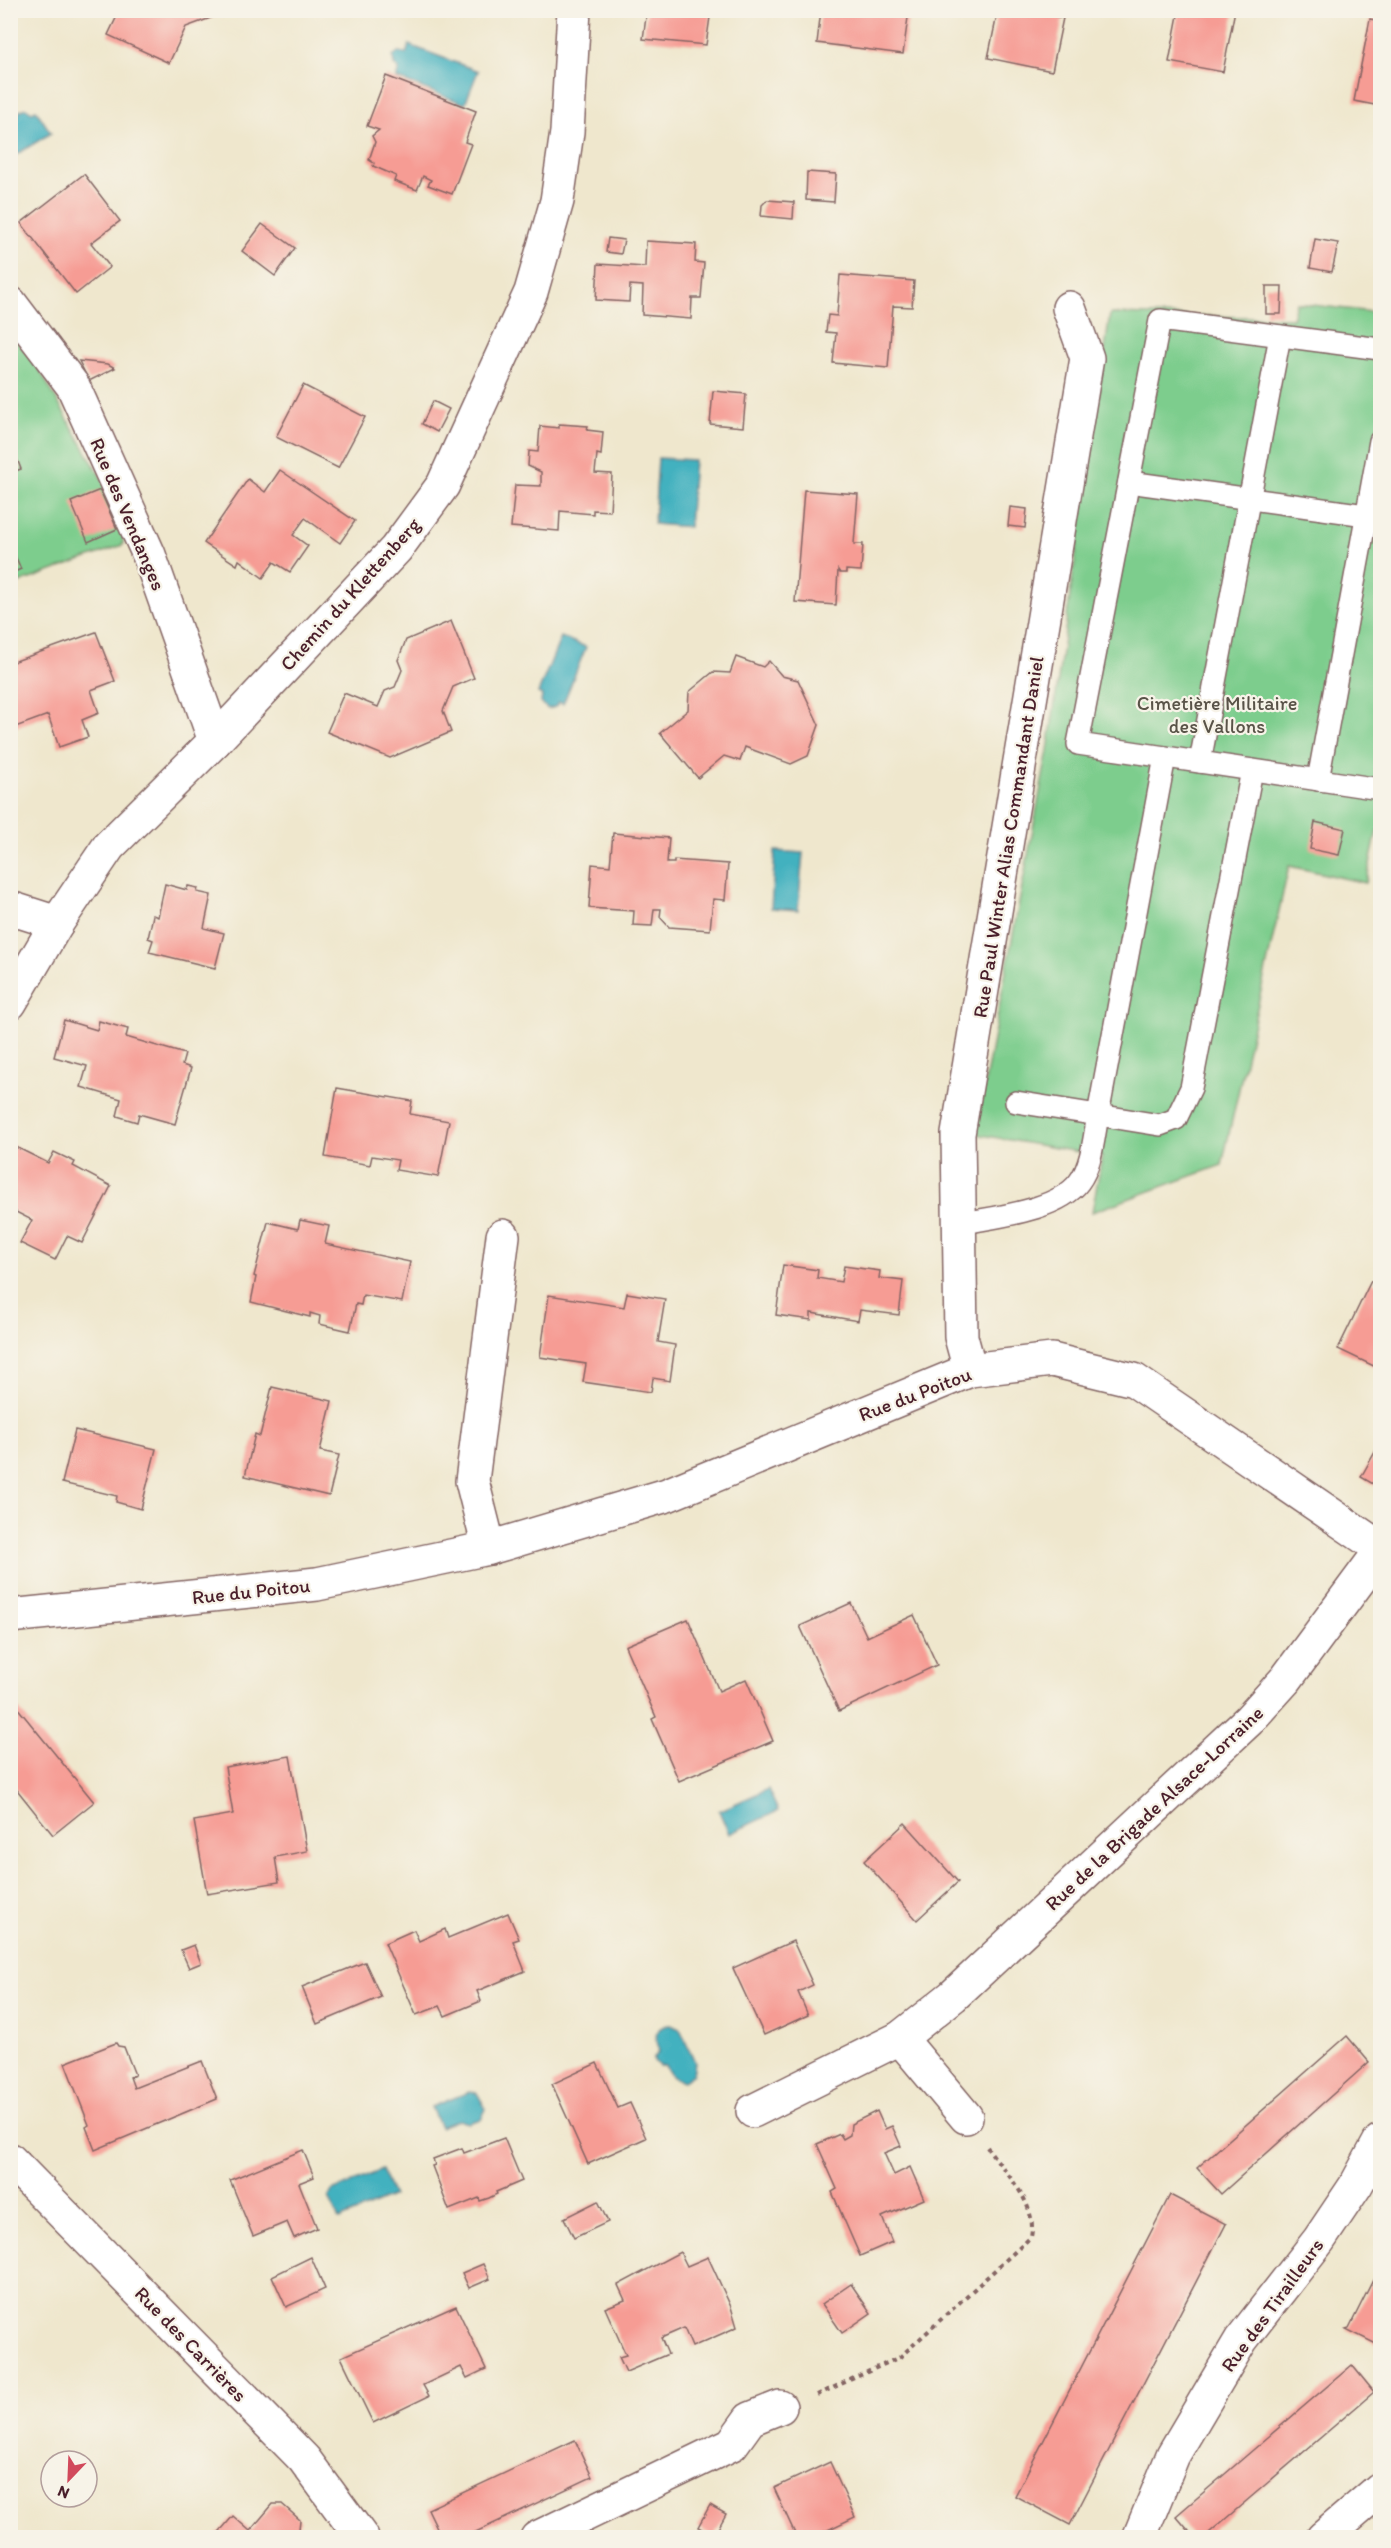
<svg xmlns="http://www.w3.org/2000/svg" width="1391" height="2548" viewBox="0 0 1391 2548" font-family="Itim,sans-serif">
<rect width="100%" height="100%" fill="#f7f3e8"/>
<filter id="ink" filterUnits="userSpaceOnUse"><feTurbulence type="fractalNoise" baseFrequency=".0167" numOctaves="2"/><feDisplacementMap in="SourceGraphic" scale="12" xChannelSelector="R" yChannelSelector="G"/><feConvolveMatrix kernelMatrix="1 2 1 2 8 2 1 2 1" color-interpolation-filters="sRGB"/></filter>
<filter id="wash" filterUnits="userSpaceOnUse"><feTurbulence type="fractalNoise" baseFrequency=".008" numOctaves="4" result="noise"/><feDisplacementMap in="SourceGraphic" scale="24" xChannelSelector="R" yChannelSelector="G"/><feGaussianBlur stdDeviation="1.35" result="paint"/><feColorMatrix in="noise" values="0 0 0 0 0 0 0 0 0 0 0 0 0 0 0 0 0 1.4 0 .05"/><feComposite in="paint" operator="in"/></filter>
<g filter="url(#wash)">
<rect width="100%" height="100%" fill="#efe7cd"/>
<g fill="#7dcd8d" stroke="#64765c" stroke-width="1.5">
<path d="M1296,303L1380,313V832L1377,831L1366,883L1289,866L1222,1165L1092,1212L1102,1156L975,1134L1048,750L1110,314L1292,318Z"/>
<path d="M10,333L36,364L122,514L123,545L11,586Z"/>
</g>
<g fill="#43b1bf" stroke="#466875" stroke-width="1.5">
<path d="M409,45L478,71L465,104L396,78L399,69L394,65L393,57L398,52L406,54Z"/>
<path d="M26,108L32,112L36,110L51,133L11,158V125L17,121L19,111Z"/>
<path d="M658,458L694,460L689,527L654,524Z"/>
<path d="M561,637L586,647L563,704L559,702L555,707L548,709L541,703L542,695L538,693Z"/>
<path d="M775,851L803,853L798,910L771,908Z"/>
<path d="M768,1789L778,1811L729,1834L719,1811Z"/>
<path d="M670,2025L680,2029L695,2062L693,2074L683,2081L672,2077L665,2066H659L653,2060L659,2051C654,2039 654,2026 670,2025Z"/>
<path d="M469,2092L477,2093L486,2109L481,2119L468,2123L458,2120L440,2127L431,2107Z"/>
<path d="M382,2170L393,2196L339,2220L329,2197L332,2191Z"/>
</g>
<g id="blocks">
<g fill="#f69c94">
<path d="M120,10H214L216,16L186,27L169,63L108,35Z"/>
<path d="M647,10H711L706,45L643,39Z"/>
<path d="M821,10H909L903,54L817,43Z"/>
<path d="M998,10H1037V13L1063,18L1052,71L988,58Z"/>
<path d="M1179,10H1235L1223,72L1169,62Z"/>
<path d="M1370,19L1380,21V106L1354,101Z"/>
<path d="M386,76L476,111L465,142L471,144L452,194L428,185L431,180L423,176L417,190L394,181L396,176L373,166L374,163L369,160L375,142L372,136L379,130L367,126Z"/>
<path d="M807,172L836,174L834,202L806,200Z"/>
<path d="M84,174L120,221L91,243L110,267L76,294L21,223Z"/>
<path d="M767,200L794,202L793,219L761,216L762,205Z"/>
<path d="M262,224L295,248L275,276L242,251Z"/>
<path d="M608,238L624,240L621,254L606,252Z"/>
<path d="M1315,239L1338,243L1332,272L1310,268Z"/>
<path d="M646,241L696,244L695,262L704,263L701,298H692L691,319L642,315L643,286L630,285L629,302L596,300L598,264L645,267Z"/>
<path d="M840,275L914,281L912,307L893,306L888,368L833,363L836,333L826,332L828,315L837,316Z"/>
<path d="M1266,286H1282L1281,314H1266Z"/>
<path d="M79,361L108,364L115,368L89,381Z"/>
<path d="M303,385L365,417L338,468L276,437Z"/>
<path d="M713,391L746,394L743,427L710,424Z"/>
<path d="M433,401L449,409L437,432L422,424Z"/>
<path d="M559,424L588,426L587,430L603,432L601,455L597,454L595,473L612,474L610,511L593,510V514L560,511L559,531L511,527L515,485L541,486V472L528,466L529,451L538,452L540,426L559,428Z"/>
<path d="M10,441L21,469L10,473Z"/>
<path d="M280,470L355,521L340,543L305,518L293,535L308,546L290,572L274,562L263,578L239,560L237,565L204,543L248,479L265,492Z"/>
<path d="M100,490L117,529L88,542L71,502Z"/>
<path d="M804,490L858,494L854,544H863L861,571L846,570V573H840L838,570L836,605L795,602Z"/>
<path d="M1010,507L1027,509L1025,528L1008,526Z"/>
<path d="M10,544L21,569L10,574Z"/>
<path d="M451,621L474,678L453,687L443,711L451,732L390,758L327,732L344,693L378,707L385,691L395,687L402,670L398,660L406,640Z"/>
<path d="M96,632L115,681L91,690L99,713L82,720L88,737L59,747L48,715L10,729V663Z"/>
<path d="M736,657L763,667L769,661L782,676L798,680L819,725L808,756L791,764L745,747L740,761L724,756L698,778L660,733L688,710L689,692L713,672L730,673Z"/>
<path d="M1315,822L1345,829L1339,855L1310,849Z"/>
<path d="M613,833L669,838L667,863H674V860L728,864L725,900L713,899L710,930L669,927L660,917L661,909H654L652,926L633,925L634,911L589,908L592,864L610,866Z"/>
<path d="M165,884L187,890L188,886L198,888L197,892L211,895L204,928L224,933L215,968L149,952L153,940L148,938L151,925L153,915L158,917Z"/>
<path d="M64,1020L97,1030L99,1021L128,1029L126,1037L185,1054L182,1065L191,1068L175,1124L139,1114L137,1122L117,1116L121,1099L81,1087L87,1066L54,1057Z"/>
<path d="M337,1088L412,1101L410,1114L449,1121L438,1177L396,1170L398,1160L372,1156L370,1165L325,1157Z"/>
<path d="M10,1144L48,1163L54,1152L75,1162L73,1166L111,1186L82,1243L67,1236L55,1260L20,1243L32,1220L10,1209Z"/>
<path d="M300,1220L329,1226L325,1244L410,1262L402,1302L363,1295L361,1305L356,1304L350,1331L319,1324L320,1316L310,1313V1317L251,1302L256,1277L254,1276L268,1222L298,1229Z"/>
<path d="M783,1265L818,1270L817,1278L841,1282L844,1266L880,1271L879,1278L903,1281L899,1315L860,1310L858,1321L811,1313V1320L776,1315Z"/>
<path d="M1371,1281L1380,1285V1369L1338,1349Z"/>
<path d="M627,1293L665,1299L658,1342L675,1345L670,1381L653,1378L651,1392L583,1382L586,1364L540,1357L549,1295L624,1307Z"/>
<path d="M272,1387L332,1401L320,1451L339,1455L329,1496L245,1476L255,1434L260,1436Z"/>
<path d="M75,1430L156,1449L141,1509L116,1502L117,1496L62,1483Z"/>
<path d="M1379,1445L1380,1446V1488L1361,1477Z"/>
<path d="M851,1603L867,1637L914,1615L937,1665L839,1711L800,1626Z"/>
<path d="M688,1619L719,1691L746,1679L773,1741L679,1781L652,1719L656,1717L625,1646Z"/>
<path d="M12,1701L94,1802L53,1835L10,1781Z"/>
<path d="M290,1756L307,1851L275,1857L279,1882L207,1894L194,1821L233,1814L225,1767Z"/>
<path d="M905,1823L958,1882L917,1920L864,1861Z"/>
<path d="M508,1913L519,1939L513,1941L525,1971L477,1991L481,2001L445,2016L440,2006L416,2015L385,1943L414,1930L419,1941L445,1929L448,1938Z"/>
<path d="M793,1941L813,1985L798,1992L808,2015L764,2035L733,1968Z"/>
<path d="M194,1945L201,1963L189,1968L181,1950Z"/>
<path d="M365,1962L381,1997L317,2024L302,1987Z"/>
<path d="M1347,2036L1369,2062L1221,2194L1197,2168Z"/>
<path d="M116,2043L118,2046L124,2047L135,2075L130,2077L134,2088L202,2061L217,2099L95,2150L86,2127L89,2125L65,2063Z"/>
<path d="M597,2063L618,2108L630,2103L646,2138L588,2164L552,2084Z"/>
<path d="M877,2111L885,2129L892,2126L901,2146L884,2153L894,2175L910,2167L924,2199L882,2217L892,2242L860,2256L832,2192L837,2189L817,2144L840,2134L843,2139L850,2135L851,2124Z"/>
<path d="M504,2138L522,2181L496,2192L497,2194L489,2198L480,2201L479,2198L449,2210L432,2166L435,2165L433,2159L462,2148L464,2153Z"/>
<path d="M303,2150L314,2177L299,2183L317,2228L294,2238L287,2222L253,2236L230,2180Z"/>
<path d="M1170,2195L1226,2224L1070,2525L1015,2496Z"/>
<path d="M598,2201L608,2222L574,2238L564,2218Z"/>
<path d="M680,2252L687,2266L708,2257L731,2307L737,2327L692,2347L684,2328L661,2338L668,2354L626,2372L619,2357L626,2355L605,2308L625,2300L618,2285Z"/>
<path d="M311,2257L325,2289L286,2307L272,2276Z"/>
<path d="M483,2264L490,2279L469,2288L462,2273Z"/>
<path d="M1380,2266V2346L1346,2329L1349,2328Z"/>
<path d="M851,2284L871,2313L842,2333L822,2304Z"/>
<path d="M456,2306L486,2369L467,2378L461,2367L423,2385L429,2396L373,2423L341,2357Z"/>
<path d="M1352,2365L1374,2392L1203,2538H1195L1176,2516Z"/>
<path d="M575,2440L592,2477L463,2538H442L428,2509Z"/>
<path d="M830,2462L855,2517L811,2538H797L774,2488Z"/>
<path d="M273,2504H282L300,2520L299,2529L309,2538H214L233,2516L250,2531Z"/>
<path d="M710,2505L726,2514L714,2536L698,2527Z"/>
</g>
</g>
</g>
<g filter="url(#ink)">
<use href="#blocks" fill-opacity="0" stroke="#846564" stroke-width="1.5"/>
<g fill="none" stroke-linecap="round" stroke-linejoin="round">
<defs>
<g id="lane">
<path d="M1380,349L1160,320L1078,744L1380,789"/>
<path d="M1129,482L1380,517"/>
<path d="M1200,762L1280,336"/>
<path d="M1318,780L1380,441"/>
<path d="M1016,1102L1098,1115L1165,757"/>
<path d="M959,1224C992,1217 1058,1211 1079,1182C1092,1165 1094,1136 1098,1115L1160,1125L1176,1119L1191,1088L1252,770"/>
</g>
<g id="street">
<path d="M10,303L73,386L149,555L215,741"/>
<path d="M10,908L57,923"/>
<path d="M10,1003L57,923L109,846L215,741L396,549L443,485L531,292L557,201L567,132L574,10"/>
<path d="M970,1370L961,1337L958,1134L1087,358L1069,308"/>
<path d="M489,1548L472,1481L503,1236"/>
<path d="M10,1616L317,1584L489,1548L667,1495L970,1370L1052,1360L1134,1380L1380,1548"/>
<path d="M900,2038L966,2117"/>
<path d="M753,2111L900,2038L953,1996L1249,1720L1286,1679L1380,1552"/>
<path d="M10,2160L304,2459L362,2538"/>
<path d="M537,2538L732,2444L750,2419L780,2407"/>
<path d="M1139,2538L1173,2455L1241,2340L1319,2240L1356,2185L1380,2141"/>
<path d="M1323,2538L1380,2489"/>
</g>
</defs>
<use href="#lane" stroke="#846564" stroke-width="24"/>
<use href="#street" stroke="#846564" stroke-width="36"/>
<path stroke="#846564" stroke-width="4" stroke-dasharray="4.5 4.5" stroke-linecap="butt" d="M817,2395L900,2357L1031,2237C1038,2203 1005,2173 987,2147"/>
<use href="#lane" stroke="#fff" stroke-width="21"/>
<use href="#street" stroke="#fff" stroke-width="33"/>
</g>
</g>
<g text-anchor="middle" stroke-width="4.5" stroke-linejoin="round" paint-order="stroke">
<g font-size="20" fill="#4a1f2b" stroke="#f7f3e8">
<text transform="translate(128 514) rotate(67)" y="7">Rue des Vendanges</text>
<text transform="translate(350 594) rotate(-48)" y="7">Chemin du Klettenberg</text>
<text transform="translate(1008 837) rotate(-81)" y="7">Rue Paul Winter Alias Commandant Daniel</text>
<text transform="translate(915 1394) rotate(-21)" y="7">Rue du Poitou</text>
<text transform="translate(251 1591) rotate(-6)" y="7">Rue du Poitou</text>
<text transform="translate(1154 1808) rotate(-43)" y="7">Rue de la Brigade Alsace-Lorraine</text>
<text transform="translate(1272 2305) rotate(-54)" y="7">Rue des Tirailleurs</text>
<text transform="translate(191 2344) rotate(46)" y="7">Rue des Carrières</text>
</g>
<g font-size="20" fill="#595348" stroke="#f7f3e8">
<text x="1217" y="710">Cimetière Militaire<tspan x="1217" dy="23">des Vallons</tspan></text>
</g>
</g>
<rect width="1391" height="2548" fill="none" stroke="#f7f3e8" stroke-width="36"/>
<g transform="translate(69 2479) rotate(203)"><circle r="28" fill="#f7f3e8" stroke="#b29e9c" stroke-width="1.5"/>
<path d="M0-4.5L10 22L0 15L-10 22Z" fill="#d1495b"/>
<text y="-9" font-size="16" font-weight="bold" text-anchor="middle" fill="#4a1f2b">N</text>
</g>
</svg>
